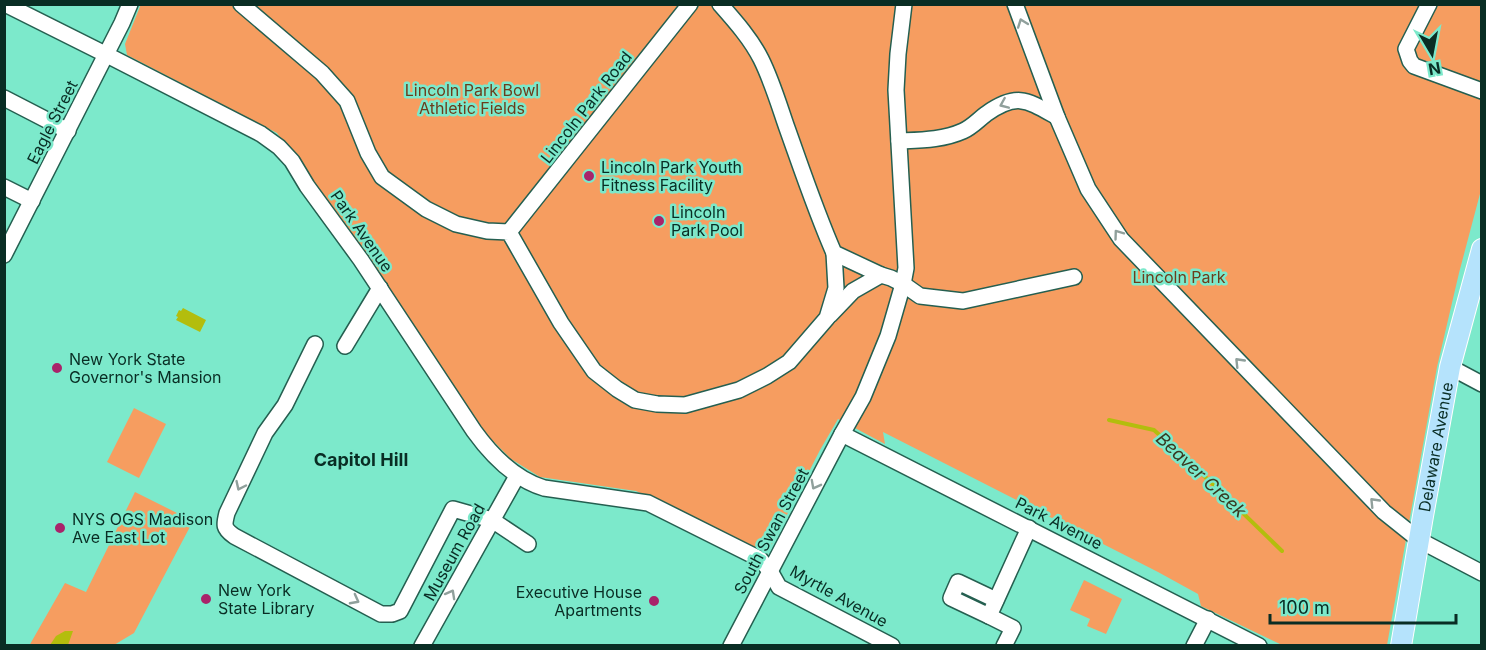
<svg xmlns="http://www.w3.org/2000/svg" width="1486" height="650" viewBox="0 0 1486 650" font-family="Inter,sans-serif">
<rect width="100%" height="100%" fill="#7ce9cb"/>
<g fill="#f69d60">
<path d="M141,4L1481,5V190L1459,273L1437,367L1387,645H1282L1201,606L1198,594L1158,572L883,432L885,444L838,419L820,450L767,554L636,491L540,477L511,459L487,435L277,133L127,55L125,44Z"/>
<path d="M134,408L166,424L139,478L107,462Z"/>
<path d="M135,492L193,521L134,633L114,645L29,646L65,583L86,592Z"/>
<path d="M1084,580L1122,599L1106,634L1087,626L1090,619L1070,610Z"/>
</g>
<g fill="#b3bd0d">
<path d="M183,308L206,320L200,332L176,320L178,317L176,316L179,310L181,311Z"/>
<path d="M65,631H73L68,645H50L56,636Z"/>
</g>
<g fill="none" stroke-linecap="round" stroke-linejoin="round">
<path stroke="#b3bd0d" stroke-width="4" d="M1109,420L1154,430L1216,487L1282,551"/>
<defs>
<g id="minor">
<path d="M5,4L107,55L261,134L279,147L292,161L307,186L361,260L474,431C492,456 514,479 544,488L648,503L760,559L770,571L779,587L892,646"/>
<path d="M241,4L322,73L347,101L368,153L382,177L426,209L456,224L487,231L509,232L561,323L594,371L617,389L635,400L657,404L685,405L739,390L767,376L789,362L827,318L836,288L834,253"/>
<path d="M720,4C735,21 751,39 761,59C772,81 779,105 787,128C802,170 816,212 834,253L881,275L891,278L903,284L920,296L963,301L1074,277"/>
<path d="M1015,4L1057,117L1088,189L1121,239L1384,512L1419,540L1482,573"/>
<path d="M1429,4L1406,49L1410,61L1414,66L1482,91"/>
<path d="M4,98L68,131"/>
<path d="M899,141C921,140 943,140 963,131C972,127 978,120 986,114C1017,92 1027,100 1057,117"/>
<path d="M4,187L32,201"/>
<path d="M509,232L690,4"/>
<path d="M4,255L122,23L130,4"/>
<path d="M830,315L853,291L881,275"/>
<path d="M315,344L285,405L265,433L227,513C224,525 223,528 234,536L381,614H392L400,611L453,509L492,520L528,544"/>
<path d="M345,346L380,288"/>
<path d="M1450,367L1482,384"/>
<path d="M842,434L1259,646"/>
<path d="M989,616L951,598L958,582L996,600"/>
<path d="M422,646L517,476"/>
<path d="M731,646L842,434L863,397L888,336L903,284L906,268L896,90L898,54L904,4"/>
<path d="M1004,646L1013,628L989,616L1029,528"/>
<path d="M1194,646L1208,619"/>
</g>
<g id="major">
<path id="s1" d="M1401,646L1423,516L1450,367L1482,249"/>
</g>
</defs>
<use href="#minor" stroke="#255f50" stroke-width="18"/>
<use href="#major" stroke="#fff" stroke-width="22"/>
<use href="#minor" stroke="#fff" stroke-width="15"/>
<use href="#major" stroke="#b5e3fc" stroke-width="20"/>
</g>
<defs><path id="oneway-chevron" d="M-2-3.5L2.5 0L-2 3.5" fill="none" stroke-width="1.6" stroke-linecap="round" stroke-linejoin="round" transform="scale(1.5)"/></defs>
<g stroke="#90a09c">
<use href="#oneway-chevron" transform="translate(1022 23) rotate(-110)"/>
<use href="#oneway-chevron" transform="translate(1004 104) rotate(157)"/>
<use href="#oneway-chevron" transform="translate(1118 234) rotate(-126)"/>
<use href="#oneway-chevron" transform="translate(1239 362) rotate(-134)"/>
<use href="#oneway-chevron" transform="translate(815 485) rotate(118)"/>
<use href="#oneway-chevron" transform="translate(240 486) rotate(115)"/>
<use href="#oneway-chevron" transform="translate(1374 502) rotate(-134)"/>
<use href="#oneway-chevron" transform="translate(451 594) rotate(-61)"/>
<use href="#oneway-chevron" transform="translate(355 600) rotate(28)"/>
</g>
<g fill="#a9236a" stroke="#7ce9cb" stroke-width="2">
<circle cx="589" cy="176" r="6"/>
<circle cx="659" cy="221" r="6"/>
<circle cx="57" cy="368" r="6"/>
<circle cx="60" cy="528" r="6"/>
<circle cx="206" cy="599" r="6"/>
<circle cx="654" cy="601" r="6"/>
</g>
<g text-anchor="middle" stroke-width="5" stroke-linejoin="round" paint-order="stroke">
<g font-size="16" fill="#6b3d1c" stroke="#7ce9cb">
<text x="472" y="96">Lincoln Park Bowl<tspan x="472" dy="18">Athletic Fields</tspan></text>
<text x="1179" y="283">Lincoln Park</text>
</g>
<g font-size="16" fill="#092d24" stroke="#7ce9cb">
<text transform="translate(586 107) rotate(-52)" y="6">Lincoln Park Road</text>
<text transform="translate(52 122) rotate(-63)" y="6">Eagle Street</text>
<text transform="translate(362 231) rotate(55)" y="6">Park Avenue</text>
<text dy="6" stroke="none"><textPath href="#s1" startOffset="202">Delaware Avenue</textPath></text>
<text transform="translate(1059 523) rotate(27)" y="6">Park Avenue</text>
<text transform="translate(771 531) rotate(-62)" y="6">South Swan Street</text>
<text transform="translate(454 552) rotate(-61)" y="6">Museum Road</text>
<text transform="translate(839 596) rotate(29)" y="6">Myrtle Avenue</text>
</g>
<g font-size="16" fill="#092d24" stroke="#7ce9cb" text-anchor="start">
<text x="601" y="173">Lincoln Park Youth<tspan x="601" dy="18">Fitness Facility</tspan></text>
<text x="671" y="218">Lincoln<tspan x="671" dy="18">Park Pool</tspan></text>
<text x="69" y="365">New York State<tspan x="69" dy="18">Governor's Mansion</tspan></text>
<text x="72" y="525">NYS OGS Madison<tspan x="72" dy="18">Ave East Lot</tspan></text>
<text x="218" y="596">New York<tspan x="218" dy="18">State Library</tspan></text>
<text x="642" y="598" text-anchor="end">Executive House<tspan x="642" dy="18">Apartments</tspan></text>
</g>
<g font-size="18" font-weight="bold" fill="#092d24" stroke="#7ce9cb">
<text x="361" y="466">Capitol Hill</text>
</g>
<g font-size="18" font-style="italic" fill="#383a22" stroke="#7ce9cb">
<text transform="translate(1201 475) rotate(43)" y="6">Beaver Creek</text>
</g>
</g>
<rect width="1486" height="650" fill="none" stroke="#092d24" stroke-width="12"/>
<g transform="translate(1432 54) rotate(170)" stroke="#7ce9cb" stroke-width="4.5" paint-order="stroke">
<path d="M0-4.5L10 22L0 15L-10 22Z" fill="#092d24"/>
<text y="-9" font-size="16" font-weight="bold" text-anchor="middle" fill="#092d24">N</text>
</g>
<path d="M1270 614v9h186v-9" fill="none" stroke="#092d24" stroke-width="3"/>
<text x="1279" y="614" font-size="18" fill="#092d24" stroke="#7ce9cb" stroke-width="4.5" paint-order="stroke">100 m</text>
</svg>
